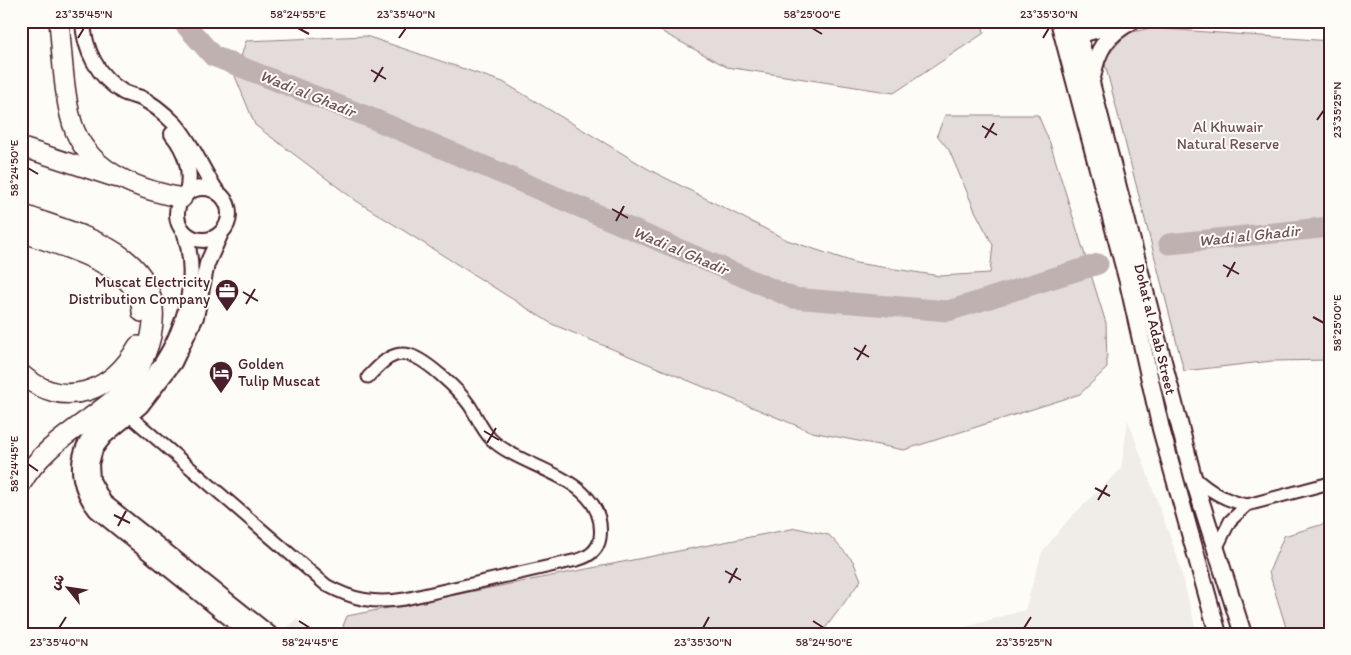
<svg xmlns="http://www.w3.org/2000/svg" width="1351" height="655" viewBox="0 0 1351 655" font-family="Itim,'Playpen Sans Arabic',sans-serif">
<rect width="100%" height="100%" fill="#fdfcf7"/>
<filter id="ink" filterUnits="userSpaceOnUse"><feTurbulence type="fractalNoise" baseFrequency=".02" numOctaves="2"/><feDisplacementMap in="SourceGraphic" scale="10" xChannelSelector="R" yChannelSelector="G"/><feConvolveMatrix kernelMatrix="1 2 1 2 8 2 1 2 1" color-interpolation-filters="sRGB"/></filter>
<g filter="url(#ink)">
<g fill="#f0ece8">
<path d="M1128,420L1177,556L1197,634H941L1025,610L1042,552L1070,518L1121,469Z"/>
<path d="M296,618L316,634H283Z"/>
</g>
<g fill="#e3dcda" stroke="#967e82">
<path d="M642,21H982L984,33L894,93L727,67Z"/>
<path d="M1151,28L1330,41V360L1272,361L1184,371L1104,60L1127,33Z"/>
<path d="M366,36L503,82L650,170L787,240L856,263L940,276L990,273L993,245L975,211L949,150L937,135L945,115H1038L1050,143L1106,323L1107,368L1080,394L904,450L812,432L552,324L355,200L255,125L235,76L246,41Z"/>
<path d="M1330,522V634H1288L1269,572L1284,536Z"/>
<path d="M796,528L829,535L853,561L861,580L821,634H350L343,626L347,616Z"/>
</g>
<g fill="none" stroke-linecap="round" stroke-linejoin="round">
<g stroke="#c0b1b1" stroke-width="21">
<path d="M182,21L213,56L376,120L793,298L948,311L1098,264"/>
<path d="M1169,244L1330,227"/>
</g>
<defs>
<g id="minor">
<path d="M130,416L326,585C353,600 375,604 405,599L577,560C588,557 598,551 600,538C608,477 522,470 491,439C482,430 477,417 470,406C459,390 428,361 410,355C391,350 380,365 368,377"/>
<path d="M1194,477C1210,492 1226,501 1247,505"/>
<path d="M1215,551L1230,521L1247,505L1330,483"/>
</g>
<g id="tertiary">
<path d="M83,21C84,50 98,77 123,92C129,95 135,96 141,98C154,104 165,114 175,124C193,144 202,171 218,193"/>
<path d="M1329,21H1330"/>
<path d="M1070,38L1124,23"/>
<path d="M172,134C186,151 192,171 187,193"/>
<circle cx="203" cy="214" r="26"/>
<path d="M221,233L207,264L196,317L174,363L141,406L105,436L95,449L91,464L92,480L104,502L270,634"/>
<path d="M185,234C203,294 176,355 132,399C118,414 96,424 86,443C74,466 81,491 96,510L249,634"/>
</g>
<g id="secondary">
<path d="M1059,21L1128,282L1161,429L1218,634"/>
<path d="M1075,21L1193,477L1243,634"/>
<path d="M1092,78C1097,49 1106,35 1132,21"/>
</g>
<path id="primary" d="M21,147L116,178"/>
<g id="trunk">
<path d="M59,21C62,51 64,105 75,131C93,174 141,190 182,198"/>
<path d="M21,214C80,236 169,252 151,336C146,359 131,385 113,400C81,427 42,446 21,484"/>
<path d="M21,232C56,245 142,265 142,312"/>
<path d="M21,374C64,411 112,392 138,346"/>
</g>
</defs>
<use href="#minor" stroke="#4a1f2b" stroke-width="15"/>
<use href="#tertiary" stroke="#4a1f2b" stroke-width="18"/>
<use href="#secondary" stroke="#4a1f2b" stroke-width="20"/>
<use href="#primary" stroke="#4a1f2b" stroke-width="21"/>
<use href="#trunk" stroke="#4a1f2b" stroke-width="22"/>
<use href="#minor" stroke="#fdfcf7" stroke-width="11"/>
<use href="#tertiary" stroke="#fdfcf7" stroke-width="14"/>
<use href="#secondary" stroke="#fdfcf7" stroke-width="16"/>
<use href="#primary" stroke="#fdfcf7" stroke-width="18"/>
<use href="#trunk" stroke="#fdfcf7" stroke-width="19"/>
</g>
</g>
<path fill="none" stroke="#4a1f2b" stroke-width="2" d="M298,28L309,34M812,28L822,34M78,38L84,28M399,38L406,28M1043,38L1049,28M371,70L386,79M374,82L383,67M1317,120L1324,110M982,126L997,135M985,138L994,123M28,168L38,174M612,209L628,218M616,221L624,206M1223,265L1239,274M1227,277L1235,262M243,292L258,301M246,304L255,289M1313,317L1324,323M854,348L869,357M857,360L866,345M484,431L499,440M487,443L496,428M28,464L38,471M1095,488L1110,496M1098,500L1107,485M114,515L130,523M118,526L126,511M725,571L741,580M729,583L737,568M299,621L310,628M813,621L824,628M59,628L66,617M703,628L709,617M1024,628L1031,617"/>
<defs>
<symbol id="office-pin" viewBox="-11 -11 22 30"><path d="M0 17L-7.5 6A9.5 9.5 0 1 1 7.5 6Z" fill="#4a1f2b" stroke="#fdfcf7"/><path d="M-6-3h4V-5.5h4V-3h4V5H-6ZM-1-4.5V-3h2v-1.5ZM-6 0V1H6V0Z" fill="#fff"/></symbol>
<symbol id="hotel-pin" viewBox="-11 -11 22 30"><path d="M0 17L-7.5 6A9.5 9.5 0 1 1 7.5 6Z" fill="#4a1f2b" stroke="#fdfcf7"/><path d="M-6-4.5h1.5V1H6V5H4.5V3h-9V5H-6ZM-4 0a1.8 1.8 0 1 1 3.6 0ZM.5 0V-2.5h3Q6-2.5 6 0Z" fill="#fff"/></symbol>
</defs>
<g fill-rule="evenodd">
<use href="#office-pin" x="213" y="277" width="28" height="38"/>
<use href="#hotel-pin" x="207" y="359" width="28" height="38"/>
</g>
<g text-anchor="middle" stroke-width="4" stroke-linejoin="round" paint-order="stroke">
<g font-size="15" fill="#704e57" stroke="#fdfcf7">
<text x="1228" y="132">Al Khuwair<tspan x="1228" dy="17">Natural Reserve</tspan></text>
</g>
<g font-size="15" fill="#4a1f2b" stroke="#fdfcf7" text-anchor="end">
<text x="210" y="287">Muscat Electricity<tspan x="210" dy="17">Distribution Company</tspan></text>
<text x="238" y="369" text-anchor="start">Golden<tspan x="238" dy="17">Tulip Muscat</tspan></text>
</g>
<g font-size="15" fill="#4a1f2b" stroke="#fdfcf7">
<text transform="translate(1155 329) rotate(76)" y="5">Dohat al Adab Street</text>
</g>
<g font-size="16" font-style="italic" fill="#73525a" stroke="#fdfcf7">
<text transform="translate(308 93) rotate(22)" y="6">Wadi al Ghadir</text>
<text transform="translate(1249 235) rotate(-6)" y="6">Wadi al Ghadir</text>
<text transform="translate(681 250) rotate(23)" y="6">Wadi al Ghadir</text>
</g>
</g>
<rect width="1351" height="655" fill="none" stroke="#fdfcf7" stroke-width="55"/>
<g transform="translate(68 588) rotate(300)" stroke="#fdfcf7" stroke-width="4" paint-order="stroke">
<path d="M0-4L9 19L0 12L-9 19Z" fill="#4a1f2b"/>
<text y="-8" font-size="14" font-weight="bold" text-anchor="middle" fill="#4a1f2b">ش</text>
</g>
<rect x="28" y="28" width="1296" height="600" fill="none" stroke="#4a1f2b" stroke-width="2"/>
<g font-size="12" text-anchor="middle" fill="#4a1f2b">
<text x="84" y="18">23°35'45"N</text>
<text x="298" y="18">58°24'55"E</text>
<text x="406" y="18">23°35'40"N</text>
<text x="812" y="18">58°25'00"E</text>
<text x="1049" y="18">23°35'30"N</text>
<text transform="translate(1337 110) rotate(-90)" y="4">23°35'25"N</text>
<text transform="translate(14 168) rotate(-90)" y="4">58°24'50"E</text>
<text transform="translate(1337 323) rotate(-90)" y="4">58°25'00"E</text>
<text transform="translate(14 464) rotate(-90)" y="4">58°24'45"E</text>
<text x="59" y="646">23°35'40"N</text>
<text x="310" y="646">58°24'45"E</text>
<text x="703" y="646">23°35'30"N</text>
<text x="824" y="646">58°24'50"E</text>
<text x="1024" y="646">23°35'25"N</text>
</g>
</svg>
